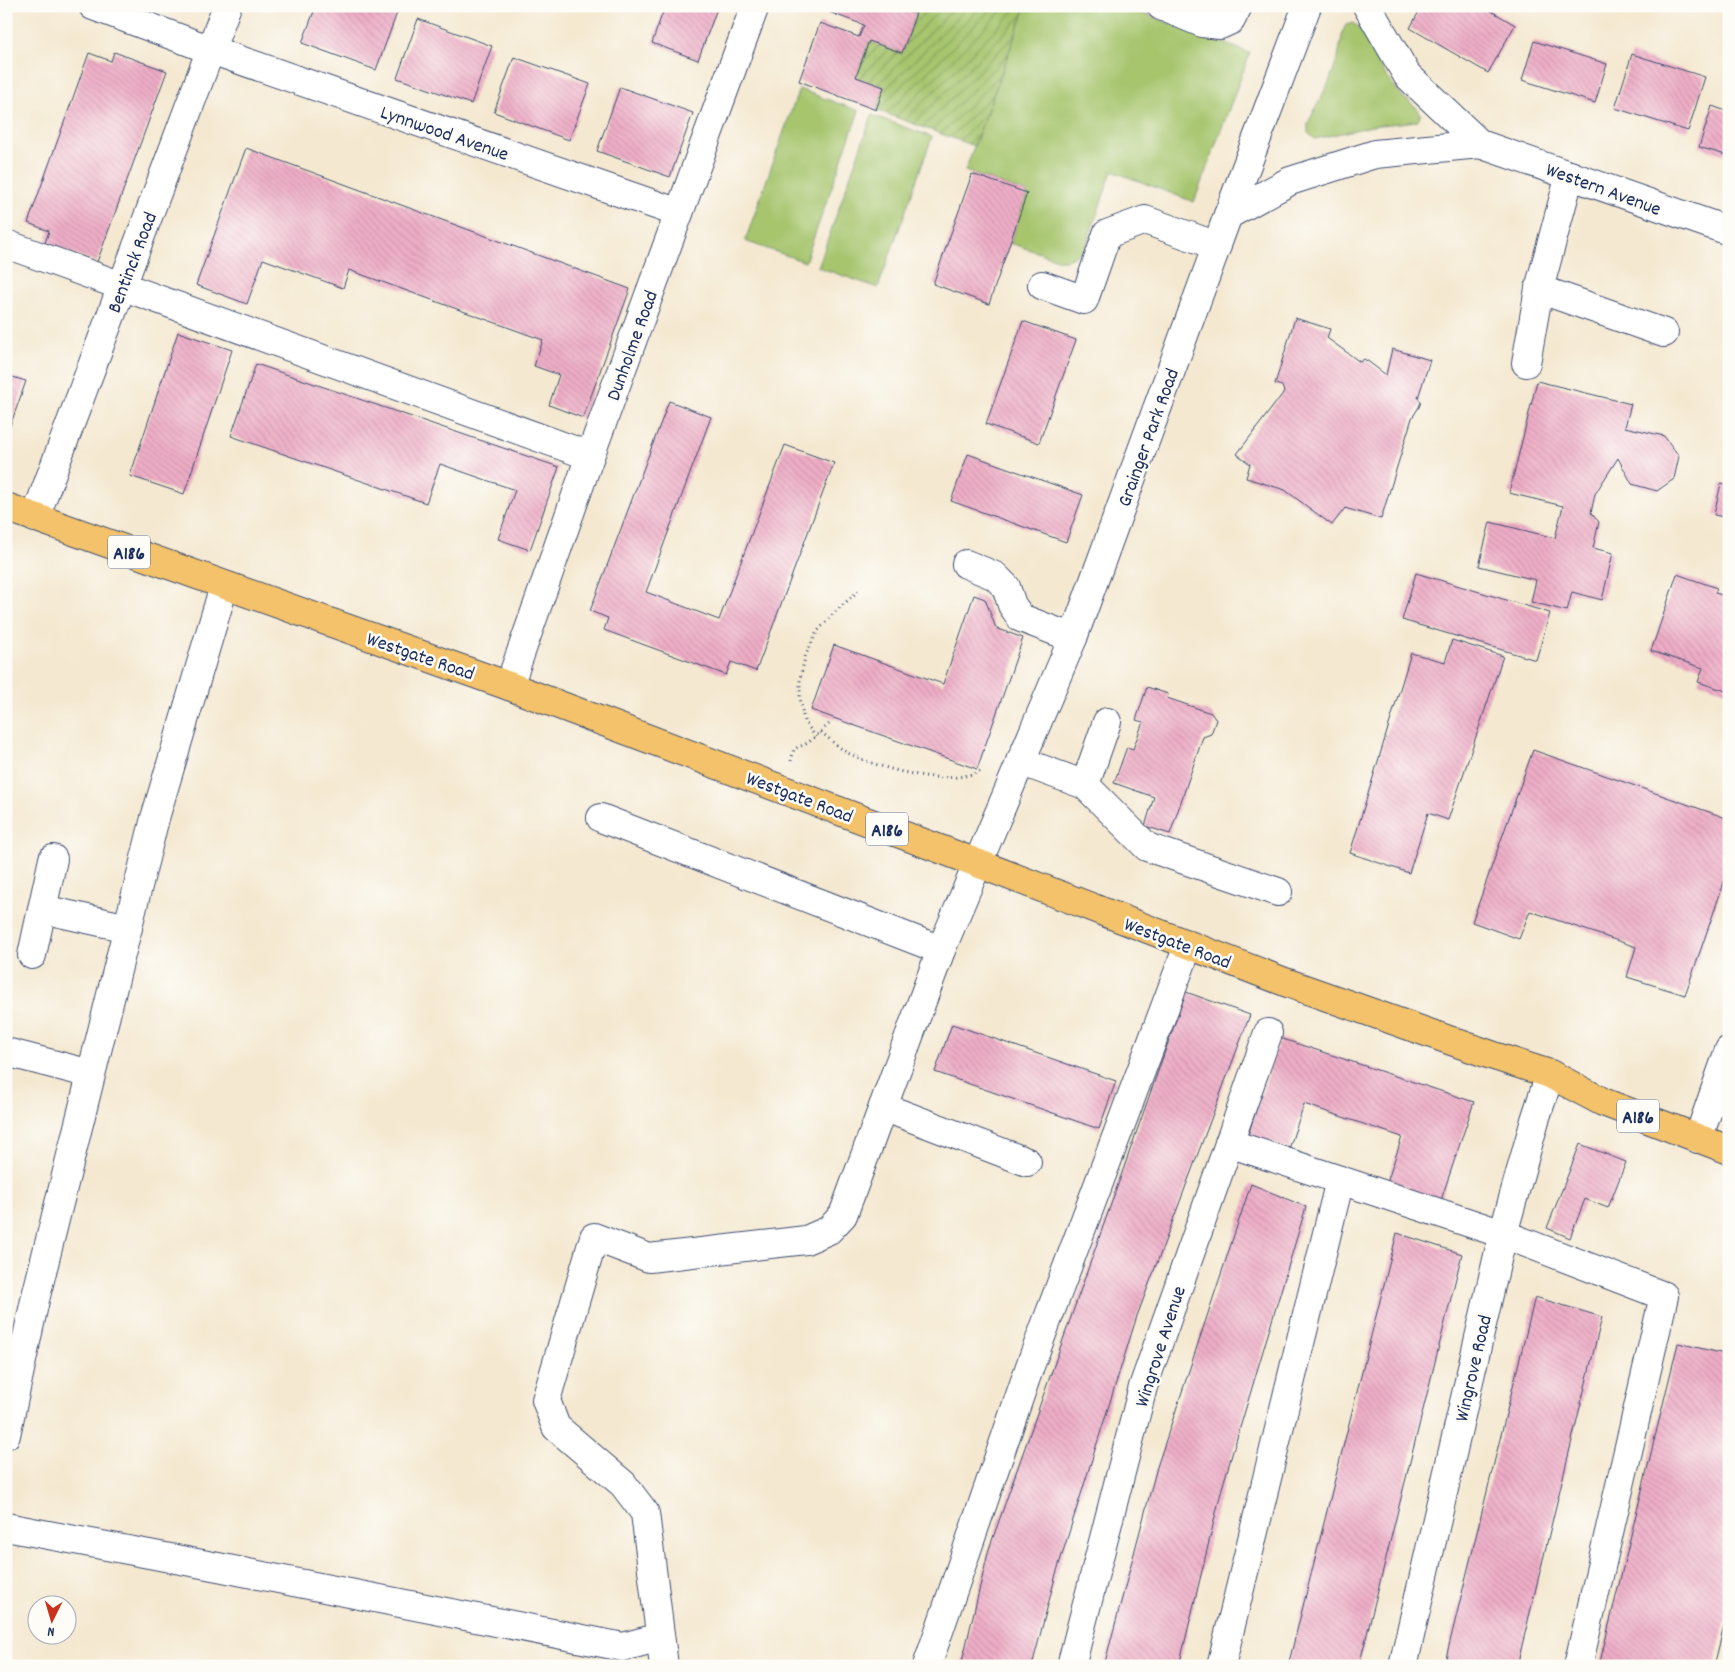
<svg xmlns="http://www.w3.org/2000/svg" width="1735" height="1672" viewBox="0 0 1735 1672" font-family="Dekko,sans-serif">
<defs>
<pattern id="garden-furrows" width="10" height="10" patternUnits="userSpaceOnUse" patternTransform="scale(1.25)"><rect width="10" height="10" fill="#a6c56d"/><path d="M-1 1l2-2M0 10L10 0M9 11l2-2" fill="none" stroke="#86a05d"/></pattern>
<pattern id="building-back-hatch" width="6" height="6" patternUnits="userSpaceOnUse" patternTransform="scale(1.25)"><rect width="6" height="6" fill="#eeadc6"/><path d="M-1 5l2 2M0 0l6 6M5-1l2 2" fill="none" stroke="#cc95ac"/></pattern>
</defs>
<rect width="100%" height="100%" fill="#fdfcf7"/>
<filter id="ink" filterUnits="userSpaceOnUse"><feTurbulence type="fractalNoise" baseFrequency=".02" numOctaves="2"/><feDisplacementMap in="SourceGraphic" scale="10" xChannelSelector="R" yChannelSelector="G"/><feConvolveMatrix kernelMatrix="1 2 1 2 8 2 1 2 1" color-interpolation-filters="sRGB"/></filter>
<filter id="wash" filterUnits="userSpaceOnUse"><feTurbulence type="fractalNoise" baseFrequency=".0096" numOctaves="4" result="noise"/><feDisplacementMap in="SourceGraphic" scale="20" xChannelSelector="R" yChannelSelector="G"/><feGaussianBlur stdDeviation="1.12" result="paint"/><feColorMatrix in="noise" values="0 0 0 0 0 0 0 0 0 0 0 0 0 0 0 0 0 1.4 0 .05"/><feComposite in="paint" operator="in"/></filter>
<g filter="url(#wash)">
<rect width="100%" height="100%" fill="#f4e8d0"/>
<g fill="#a6c56d" stroke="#607a66">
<path d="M1026,6H1124L1250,53L1194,202L1112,171L1086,246C1078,254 1072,261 1060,260L1010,243L1027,193L965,171Z"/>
<path d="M1353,23L1361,29L1384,73L1402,96L1417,108L1421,114L1417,121L1372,126L1315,139L1308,133V123L1329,82L1338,57L1343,31L1346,25Z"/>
<path d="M799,89L859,111L805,262L745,241Z"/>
<path d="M872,115L932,137L878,288L818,267Z"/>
</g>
<path fill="url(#garden-furrows)" stroke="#607a66" d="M899,6H1026L974,146L876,110L884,87L856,77L869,41L902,53L916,13Z"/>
<g id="blocks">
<g fill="url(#building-back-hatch)">
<path d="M316,6H387L398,10L376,70L302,43Z"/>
<path d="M665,6H718L698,60L652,43Z"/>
<path d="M827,6H899L916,13L902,53L869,41L856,77L884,87L876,110L799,81L820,23L859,37L864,25L826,11Z"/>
<path d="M1422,6H1483L1515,25L1488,73L1410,28Z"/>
<path d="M418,19L492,46L471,104L397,78Z"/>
<path d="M1534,41L1607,64L1595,103L1522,80Z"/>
<path d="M114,52L167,71L97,262L45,243L49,231L28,223L89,53L111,61Z"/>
<path d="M1632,54L1705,77L1688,131L1615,108Z"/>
<path d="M514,57L590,84L569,140L494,112Z"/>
<path d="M620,87L693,113L670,177L597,151Z"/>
<path d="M1712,106L1729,112V156L1699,147Z"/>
<path d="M246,148L630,289L583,418L549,405L559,375L534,366L543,340L349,270L343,288L263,259L247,304L196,285Z"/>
<path d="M972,174L1027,193L989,304L933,284Z"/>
<path d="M1295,318L1330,329L1327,338L1360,362L1364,359L1369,362L1386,375L1392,349L1430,360L1418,398L1421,402L1419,407L1412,418L1381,519L1345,508L1332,525L1285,490L1246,478L1250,464L1237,454L1284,392L1282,386L1275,384Z"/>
<path d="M1023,321L1076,340L1039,443L986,424Z"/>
<path d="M178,332L232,350L184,494L130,476Z"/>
<path d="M256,364L559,467L530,550L498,539L515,490L440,464L426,503L231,436Z"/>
<path d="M6,375L26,381L8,432L6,431Z"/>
<path d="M1537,381L1631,404L1625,427L1664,436L1679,456L1674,479L1657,491L1632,484L1618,458L1595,494L1591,513L1599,522L1593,548L1613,553L1602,600L1572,592L1567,611L1531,602L1536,580L1479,566L1490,522L1555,538L1563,506L1509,493Z"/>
<path d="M669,401L711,417L646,592L719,620L785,445L834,463L756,671L731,662L726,675L604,630L608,618L590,611Z"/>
<path d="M968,454L1083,495L1066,542L951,501Z"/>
<path d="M1721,483L1729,485V518L1714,515Z"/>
<path d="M1416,573L1550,613L1536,660L1402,620Z"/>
<path d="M1677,574L1717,588L1715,593L1729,597V692L1698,682L1703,668L1651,651Z"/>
<path d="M974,595L985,599L996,628L1023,638L977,769L811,710L834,645L943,684Z"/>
<path d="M1452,640L1503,656L1448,820L1428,813L1409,873L1350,853L1411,653L1445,662Z"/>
<path d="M1147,687L1168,694L1167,698L1211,713L1216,720L1211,734L1203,737L1170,834L1145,826L1154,797L1114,783L1127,747L1133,749L1143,722L1136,720Z"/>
<path d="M1533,750L1729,819V868L1685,995L1627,977L1636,947L1530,911L1519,939L1472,922Z"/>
<path d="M1186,992L1250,1015L1137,1316L1056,1574L1032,1666H961L989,1549Z"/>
<path d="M952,1024L1116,1081L1099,1129L935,1072Z"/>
<path d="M1280,1038L1474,1102L1441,1200L1387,1183L1402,1137L1304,1104L1289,1149L1248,1135Z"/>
<path d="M1580,1144L1626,1162L1608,1208L1585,1199L1570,1238L1547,1228Z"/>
<path d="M1251,1184L1306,1207L1222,1488L1179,1666H1104L1157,1467Z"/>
<path d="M1397,1233L1462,1254L1359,1666H1288Z"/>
<path d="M1535,1297L1602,1317L1517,1666H1444Z"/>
<path d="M1678,1343L1729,1355V1606L1714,1666H1599Z"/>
</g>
</g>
</g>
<g filter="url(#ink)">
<use href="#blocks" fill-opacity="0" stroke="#3c4b6f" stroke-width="1"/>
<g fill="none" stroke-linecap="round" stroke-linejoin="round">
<defs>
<g id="minor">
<path d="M93,6L211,50L679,213"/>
<path d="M1161,6L1202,23L1220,25L1231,20L1238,6"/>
<path d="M1367,6L1407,75L1480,144"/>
<path d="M1228,215L1290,181L1375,154L1480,144L1729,231"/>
<path d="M6,244L590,456"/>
<path d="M1042,285L1084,300L1107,234L1145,220L1217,246"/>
<path d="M1539,289L1664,333"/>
<path d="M1526,363L1539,289L1570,175"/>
<path d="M35,518L227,6"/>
<path d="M966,564L995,576L1006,587L1012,605L1021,618L1073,638"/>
<path d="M509,686L590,456L755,6"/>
<path d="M1020,761L1085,785L1147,847L1278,892"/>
<path d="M1085,785L1107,722"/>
<path d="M601,818L941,950"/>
<path d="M42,909L128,928"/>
<path d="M32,955L53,859"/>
<path d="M6,1052L91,1074"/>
<path d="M883,1107L1027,1162"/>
<path d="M1698,1139L1729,1050"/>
<path d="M1340,1180L1503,1234L1664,1296L1578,1666"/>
<path d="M6,1435L35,1300L155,818L224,586"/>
<path d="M6,1527L218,1567L623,1647L660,1637"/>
<path d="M664,1666L645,1513L623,1484L556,1427L546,1400L594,1237L649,1258L806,1240L829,1230L843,1215L941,950L1073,638L1228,215L1307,6"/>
<path d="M927,1666L1030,1366L1188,946"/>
<path d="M1071,1666L1143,1387L1268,1033"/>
<path d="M1221,1666L1340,1180L1229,1143"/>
<path d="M1403,1666L1503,1234L1535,1120L1550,1074"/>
</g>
<path id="major" d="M6,507L509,686L977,863L1285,982L1494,1056L1550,1074L1603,1102L1729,1150"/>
</defs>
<use href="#minor" stroke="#3c4b6f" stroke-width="30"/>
<use href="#major" stroke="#3c4b6f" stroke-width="30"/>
<g stroke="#3c4b6f" stroke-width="3" stroke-dasharray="1 4" stroke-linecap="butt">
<path d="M821,732C831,740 841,750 852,755C884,770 951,788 982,770"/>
<path d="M816,737L804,721L800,698V678L806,654L817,632L833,614L860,589"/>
<path d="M791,761L794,749L808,743L829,724"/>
</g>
<use href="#minor" stroke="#fff" stroke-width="28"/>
<use href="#major" stroke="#f3c26a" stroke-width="28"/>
</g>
</g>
<g text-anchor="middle" stroke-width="5" stroke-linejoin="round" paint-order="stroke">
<g fill="#fdfcf7" stroke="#5f6c8c" stroke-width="1">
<rect x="108" y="535.5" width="42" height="33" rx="4"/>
<rect x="866" y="812.5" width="42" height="33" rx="4"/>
<rect x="1617" y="1099.5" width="42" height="33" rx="4"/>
</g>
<g font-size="19" font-weight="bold" fill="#1b2f5e">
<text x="129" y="559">A186</text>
<text x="887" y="836">A186</text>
<text x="1638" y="1123">A186</text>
</g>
<g font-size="20" fill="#1b2f5e" stroke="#fdfcf7">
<text transform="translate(445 132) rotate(19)" y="7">Lynnwood Avenue</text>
<text transform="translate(1604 188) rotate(20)" y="7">Western Avenue</text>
<text transform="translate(131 262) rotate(-69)" y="7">Bentinck Road</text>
<text transform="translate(631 345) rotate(-70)" y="7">Dunholme Road</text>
<text transform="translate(1147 437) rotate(-70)" y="7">Grainger Park Road</text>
<text transform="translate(421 655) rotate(19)" y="7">Westgate Road</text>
<text transform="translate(800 796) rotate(21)" y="7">Westgate Road</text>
<text transform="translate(1178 942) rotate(21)" y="7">Westgate Road</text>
<text transform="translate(1159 1346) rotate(-72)" y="7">Wingrove Avenue</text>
<text transform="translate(1472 1368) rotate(-77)" y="7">Wingrove Road</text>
</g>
</g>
<rect width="1735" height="1672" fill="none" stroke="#fdfcf7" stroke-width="25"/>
<g transform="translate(52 1620) rotate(185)"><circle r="24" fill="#fdfcf7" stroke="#a3aaba"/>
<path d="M0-4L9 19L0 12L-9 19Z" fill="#c8321e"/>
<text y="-8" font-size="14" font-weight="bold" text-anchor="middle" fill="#1b2f5e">N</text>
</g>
</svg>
